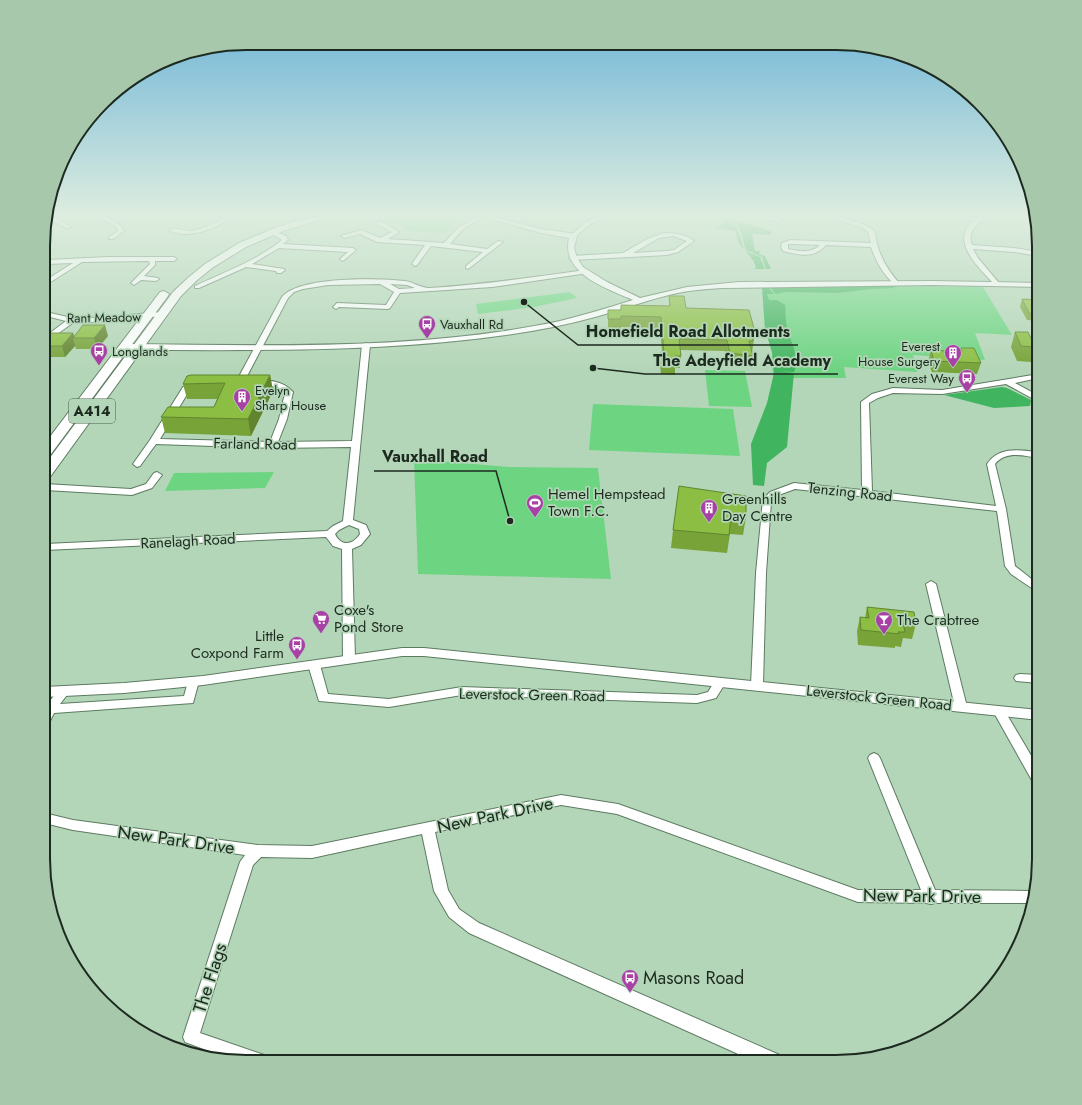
<svg xmlns="http://www.w3.org/2000/svg" width="1082" height="1105" viewBox="0 0 1082 1105" font-family="Jost,sans-serif">
<rect width="100%" height="100%" fill="#b4d6b8"/>
<g fill="#6dd482">
<path d="M385,217H461L445,233L409,231Z"/>
<path d="M892,286L983,287L1012,335L975,333L985,360L913,355L917,372L844,367L846,378H773L772,352L765,329L762,287Z"/>
<path d="M570,292L577,298L534,307L478,314L476,304Z"/>
<path d="M705,370L745,371L752,407L709,406Z"/>
<path d="M593,404L733,409L740,456L589,450Z"/>
<path d="M414,459L509,467L598,468L611,579L418,574Z"/>
<path d="M274,472L265,488L165,491L174,473Z"/>
</g>
<g fill="#40b45e">
<path d="M728,219C741,226 739,239 745,251L760,257L765,269H753L756,268C753,253 737,250 736,231L716,228Z"/>
<path d="M732,219L771,231V235L752,234L755,251H760L759,254L765,256L771,269H766L762,257L746,250C741,237 743,229 732,219Z"/>
<path d="M892,286L895,288L871,289L838,293L786,292L776,294L770,287Z"/>
<path d="M762,287H768L774,294H767L769,300H777L785,305C786,312 785,319 787,327C790,342 801,357 794,372L778,371L794,373L787,447L767,463L764,486L753,485L751,444L767,403L774,373L772,352L765,329Z"/>
<path d="M1002,387L1007,388L1031,400L1030,406L994,408L944,395Z"/>
</g>
<g fill="none" stroke-linecap="round" stroke-linejoin="round">
<defs>
<g id="minor">
<path d="M47,217H53L71,227L66,228L47,218Z"/>
<path d="M97,217C108,216 119,222 124,231L113,239H109V237L118,231L116,226Z"/>
<path d="M225,217H231C218,229 185,240 169,230C175,226 184,232 191,231C203,229 216,223 225,217Z"/>
<path d="M476,217H482L462,230L450,244L487,249L498,241L503,242L468,269L466,268V266L483,252L431,246L417,265L415,266L412,264L425,245L377,242L360,234L344,238L341,236L361,230L380,238L392,232L378,224V222L380,221L399,232L388,239L444,243L458,228Z"/>
<path d="M597,217H604L590,224L575,237H571V235L586,222Z"/>
<path d="M763,217H772L782,220L779,222Z"/>
<path d="M830,217C838,216 870,224 874,231C876,236 876,242 878,247C882,261 889,271 898,282L897,283H893C882,273 876,261 871,247L826,245C814,259 799,255 783,251L781,247L782,243L790,240L871,243L868,232L863,228ZM788,244H790L820,245C811,254 799,251 788,249Z"/>
<path d="M956,217L977,218L979,217H985C976,226 967,232 972,245L1014,248L1039,252V256L1014,252L973,249L978,258L999,283L994,284C980,269 949,241 973,221Z"/>
<path d="M272,230L286,236L288,240L283,244L353,248L356,250L343,261L340,259L348,252L279,248L252,264L284,269L285,270L281,273H277L276,271L246,267L199,288H195V286C225,272 256,261 282,240L270,233V231Z"/>
<path d="M664,233C675,233 686,234 694,241L678,252L667,255L572,260L569,258L572,256L623,253L647,239ZM673,236L687,241L674,250L667,251L633,253L659,238Z"/>
<path d="M108,257H174L177,259L174,261H155V265L144,276L158,278L159,279L156,281L141,280L134,285L131,283L150,264L149,261L82,262L46,285V280L73,263L47,264V260Z"/>
<path d="M586,270L589,272L588,273L492,287L400,293L390,308L388,309L339,307L336,309L333,307L337,303L386,305L394,292L380,284L328,285L303,289L294,292L288,298L245,380C261,380 281,378 293,392L287,419L278,442L352,441L362,345L366,343L370,345L353,520L366,525L370,534L361,545L352,549L355,659L353,662H345L343,659L342,549L333,546L326,537L45,550V544L327,531L333,526L343,521L351,447L273,448L156,444L140,466L137,467L133,464L150,440L183,387L195,383L199,385L189,391L160,439L270,442L279,419L285,393L272,386L240,384L236,382L282,297C299,276 379,278 405,281C413,282 421,288 429,288C481,285 534,277 586,270ZM390,284L407,285L415,288L399,289ZM349,525L359,529L360,534C353,545 341,547 335,534L339,530Z"/>
<path d="M46,312L72,318H95L162,312L165,314L162,316L95,322H74L46,342V336L66,321L46,316Z"/>
<path d="M1039,374V378L1015,383L1039,396V402L1006,384L942,394L893,393L878,398L869,403L872,491L996,506L987,464C999,446 1019,450 1039,452V458C1024,456 1006,450 995,464L1006,509L1015,566L1039,585V593L1011,574L1005,566L997,511L795,489L776,496L771,502L766,573L763,685L761,688H753L751,685L756,573L763,499L770,492L794,483L862,490L861,402L872,394L893,388L942,390Z"/>
<path d="M157,472L162,475L152,488L132,495L45,490V484L131,489L146,484L154,473Z"/>
<path d="M931,581L936,584L967,707L965,710L961,711L957,710L955,707L926,584Z"/>
<path d="M314,661L318,662L320,665L328,694L389,699L462,687L697,695L708,692L716,679H724L726,682L716,698L697,703L462,695L389,707L319,701L308,665L310,662Z"/>
<path d="M1020,674L1039,675V683L1016,681L1014,678L1016,675Z"/>
<path d="M193,677L197,678L199,681L193,703L54,713L48,725L44,726V709L46,706L60,688H68L70,691L60,704L184,696L189,678Z"/>
<path d="M999,707L1003,708L1039,769V786L1034,784L993,711L995,708Z"/>
<path d="M874,753L878,755L880,758L935,890L1032,891H1033L1030,903H935L931,904L926,903L858,902L617,814L561,805L435,832L448,890L459,909L479,923L782,1056L784,1062H756L469,933L449,917L434,891L422,834L312,858L261,857L253,865L200,1033L267,1056L269,1062H238L185,1042L183,1037L240,862L245,855L73,830L44,823V813L73,820L258,845L312,846L561,795L618,804L858,890H921L868,758L870,755Z"/>
</g>
<g id="tertiary">
<path d="M484,217H493L541,229L576,234L577,236L574,248L577,258L583,267L607,282L640,298L687,287L739,282L932,281L1039,283V287L932,285L722,288C702,289 683,291 665,296C641,302 618,311 595,317C566,325 536,331 506,335C379,353 251,350 124,350L120,347L124,344C267,345 419,351 560,321C584,315 608,308 633,300C606,288 561,274 569,238L541,233Z"/>
<path d="M402,648H424L1039,710V720L424,656H402L203,685L124,693L44,697V687L124,683L203,676Z"/>
</g>
<g id="primary">
<path d="M311,217H325L323,219L283,231L246,247L212,268L196,281L181,296L50,477L45,478L46,463L173,292L189,277L205,264L239,243L277,227Z"/>
<path d="M164,291L169,294L168,296L51,454L46,455V442L160,292Z"/>
</g>
</defs>
<use href="#minor" stroke="#5c7b60" stroke-width="2"/>
<use href="#tertiary" stroke="#5c7b60" stroke-width="2"/>
<use href="#primary" stroke="#5c7b60" stroke-width="2"/>
<use href="#minor" fill="#fff" fill-rule="evenodd"/>
<use href="#tertiary" fill="#fff" fill-rule="evenodd"/>
<use href="#primary" fill="#fff" fill-rule="evenodd"/>
</g>
<g fill="#78a339">
<path d="M669,296L686,308L755,332L752,353L753,356L751,367L728,365L725,351L680,350L681,356L680,368H675V375L661,374L660,364L661,352H662L660,328L621,327V330H608V310H621V305L669,306Z"/>
<path d="M1022,299L1039,300V321L1027,320L1020,307Z"/>
<path d="M1015,332L1035,347L1031,362L1017,361L1011,347Z"/>
<path d="M46,333H73L74,336H108L97,349H76L75,346L65,357H46Z"/>
<path d="M961,348L981,363L977,374L932,372L928,362L931,350L960,352Z"/>
<path d="M270,375L273,391L251,436L165,433L161,417L214,407L217,399H187L183,384Z"/>
<path d="M679,486L746,517L743,535L730,534L727,553L671,548L673,530Z"/>
<path d="M867,607L916,624L912,639L903,638L901,647L895,646V648L858,645L857,631L860,617L865,618Z"/>
</g>
<g fill="#61852e">
<path d="M105,325L108,336L97,349L94,338Z"/>
<path d="M73,333L75,338H73L75,346L65,357L62,346Z"/>
<path d="M270,375L273,391L251,436L248,419Z"/>
</g>
<g fill="#8bbe42" stroke="#61852e">
<path d="M669,296H684L686,308L749,310L755,332H751L753,341H749L753,356L730,353L727,340L679,339L681,356H675L676,363H662L661,352L664,353L661,317L621,316V319H608V310H621V305L670,306Z"/>
<path d="M1022,299L1039,300V314L1029,313Z"/>
<path d="M83,325H105L94,338H73Z"/>
<path d="M1015,332H1028L1035,347L1021,346Z"/>
<path d="M46,333H73L62,346H46Z"/>
<path d="M961,348H974L981,363L934,361L931,350L962,352Z"/>
<path d="M191,375H270L248,419L161,417L168,407H214L225,383L183,384L187,376Z"/>
<path d="M679,486L746,496V517L731,516L729,535L673,530Z"/>
<path d="M867,607L914,612L916,624L903,623L905,632H898L899,634L861,630L860,617L869,618Z"/>
</g>
<linearGradient id="sky" x2="0" y2="1"><stop stop-color="#67b1d7"/><stop offset="0.58" stop-color="#ddeddf"/><stop offset="1" stop-color="#ddeddf" stop-opacity="0"/></linearGradient>
<rect width="1082" height="371" fill="url(#sky)"/>
<defs>
<symbol id="bus-pin" viewBox="-11 -11 22 30"><path d="M0 17L-7.5 6A9.5 9.5 0 1 1 7.5 6Z" fill="#a841a5" stroke="#b4d6b8"/><path d="M-5-6H5V4H4V6H2V4H-2V6H-4V4H-5ZM-3.5-4V0h7V-4ZM-3.5 1.2v1.5H-2V1.2ZM2 1.2v1.5H3.5V1.2Z" fill="#fff"/></symbol>
<symbol id="building-pin" viewBox="-11 -11 22 30"><path d="M0 17L-7.5 6A9.5 9.5 0 1 1 7.5 6Z" fill="#a841a5" stroke="#b4d6b8"/><path d="M-4-6H4V6H1V3H-1V6H-4ZM-2.5-4.3h1.7v1.8h-1.7ZM.8-4.3h1.7v1.8H.8ZM-2.5-1h1.7V.8h-1.7ZM.8-1h1.7V.8H.8Z" fill="#fff"/></symbol>
<symbol id="stadium-pin" viewBox="-11 -11 22 30"><path d="M0 17L-7.5 6A9.5 9.5 0 1 1 7.5 6Z" fill="#a841a5" stroke="#b4d6b8"/><path d="M0-5a6.5 5 0 1 0 0 10a6.5 5 0 1 0 0-10ZM-3.5-1.8h7v3.6h-7Z" fill="#fff"/></symbol>
<symbol id="supermarket-pin" viewBox="-11 -11 22 30"><path d="M0 17L-7.5 6A9.5 9.5 0 1 1 7.5 6Z" fill="#a841a5" stroke="#b4d6b8"/><path d="M-6-5.5h2.5l.6 2H6L4.5 2H-2.5L-4.4-4H-6ZM-1.5 3.2a1.3 1.3 0 1 0 .1 0ZM3 3.2a1.3 1.3 0 1 0 .1 0Z" fill="#fff"/></symbol>
<symbol id="bar-pin" viewBox="-11 -11 22 30"><path d="M0 17L-7.5 6A9.5 9.5 0 1 1 7.5 6Z" fill="#a841a5" stroke="#b4d6b8"/><path d="M-6-5H6L.8 .8V4.5H3.5V6h-7V4.5H-.8V.8Z" fill="#fff"/></symbol>
</defs>
<g fill-rule="evenodd">
<use href="#bus-pin" x="417" y="314" width="20" height="27"/>
<use href="#bus-pin" x="89" y="341" width="20" height="27"/>
<use href="#building-pin" x="943" y="343" width="20" height="27"/>
<use href="#bus-pin" x="957" y="368" width="20" height="27"/>
<use href="#building-pin" x="232" y="387" width="20" height="27"/>
<use href="#stadium-pin" x="525" y="493" width="20" height="27"/>
<use href="#building-pin" x="699" y="498" width="20" height="27"/>
<use href="#supermarket-pin" x="311" y="609" width="20" height="27"/>
<use href="#bar-pin" x="874" y="610" width="20" height="27"/>
<use href="#bus-pin" x="287" y="635" width="20" height="27"/>
<use href="#bus-pin" x="620" y="968" width="20" height="27"/>
</g>
<g text-anchor="middle" stroke-width="3.5" stroke-linejoin="round" paint-order="stroke">
<g font-size="13" fill="#1d2a1f" stroke="#b4d6b8">
<text transform="translate(104 317) rotate(-1)" y="5">Rant Meadow</text>
</g>
<g font-size="13" fill="#1d2a1f" stroke="#b4d6b8" text-anchor="start">
<text x="440" y="329">Vauxhall Rd</text>
<text x="940" y="351" text-anchor="end">Everest<tspan x="940" dy="15">House Surgery</tspan></text>
<text x="112" y="356">Longlands</text>
<text x="954" y="383" text-anchor="end">Everest Way</text>
<text x="255" y="395">Evelyn<tspan x="255" dy="15">Sharp House</tspan></text>
</g>
<rect fill="#b4d6b8" stroke="#4a5e4d" stroke-width="1" x="69" y="399" width="46" height="24" rx="3"/>
<g font-size="14" font-weight="bold" fill="#1d2a1f">
<text x="92" y="416">A414</text>
</g>
<g font-size="15" fill="#1d2a1f" stroke="#b4d6b8">
<text transform="translate(255 444) rotate(1)" y="5">Farland Road</text>
<text transform="translate(850 492) rotate(6)" y="5">Tenzing Road</text>
<text transform="translate(188 541) rotate(-3)" y="5">Ranelagh Road</text>
<text transform="translate(532 695) rotate(1)" y="5">Leverstock Green Road</text>
<text transform="translate(879 698) rotate(6)" y="5">Leverstock Green Road</text>
</g>
<g font-size="15" fill="#1d2a1f" stroke="#b4d6b8" text-anchor="start">
<text x="548" y="499">Hemel Hempstead<tspan x="548" dy="17">Town F.C.</tspan></text>
<text x="722" y="504">Greenhills<tspan x="722" dy="17">Day Centre</tspan></text>
<text x="334" y="615">Coxe's<tspan x="334" dy="17">Pond Store</tspan></text>
<text x="897" y="625">The Crabtree</text>
<text x="284" y="641" text-anchor="end">Little<tspan x="284" dy="17">Coxpond Farm</tspan></text>
</g>
<g font-size="18" fill="#1d2a1f" stroke="#b4d6b8">
<text transform="translate(495 815) rotate(-12)" y="6">New Park Drive</text>
<text transform="translate(176 840) rotate(8)" y="6">New Park Drive</text>
<text transform="translate(922 896) rotate(1)" y="6">New Park Drive</text>
<text transform="translate(210 978) rotate(-72)" y="6">The Flags</text>
</g>
<g font-size="18" fill="#1d2a1f" stroke="#b4d6b8" text-anchor="start">
<text x="643" y="984">Masons Road</text>
</g>
</g>
<path d="M0 0H1082V1105H0ZM246 50H836A196 196 0 0 1 1032 246V859A196 196 0 0 1 836 1055H246A196 196 0 0 1 50 859V246A196 196 0 0 1 246 50Z" fill="#a8c8ac" fill-rule="evenodd"/>
<path fill="none" stroke="#1d2a1f" stroke-width="2" d="M246 50H836A196 196 0 0 1 1032 246V859A196 196 0 0 1 836 1055H246A196 196 0 0 1 50 859V246A196 196 0 0 1 246 50Z"/>
<path fill="none" stroke="#1d2a1f" stroke-width="1.5" d="M524 302L578 345H798M593 368L645 374H838M510 521L496 471H374"/>
<g fill="#1d2a1f" stroke="#b4d6b8" stroke-width="1.5">
<circle cx="524" cy="302" r="4"/>
<circle cx="593" cy="368" r="4"/>
<circle cx="510" cy="521" r="4"/>
</g>
<g font-size="16" text-anchor="middle" font-weight="bold" fill="#1d2a1f" stroke="#b4d6b8" stroke-width="3.5" stroke-linejoin="round" paint-order="stroke">
<text x="688" y="337">Homefield Road Allotments</text>
<text x="742" y="366">The Adeyfield Academy</text>
<text x="435" y="462">Vauxhall Road</text>
</g>
</svg>
